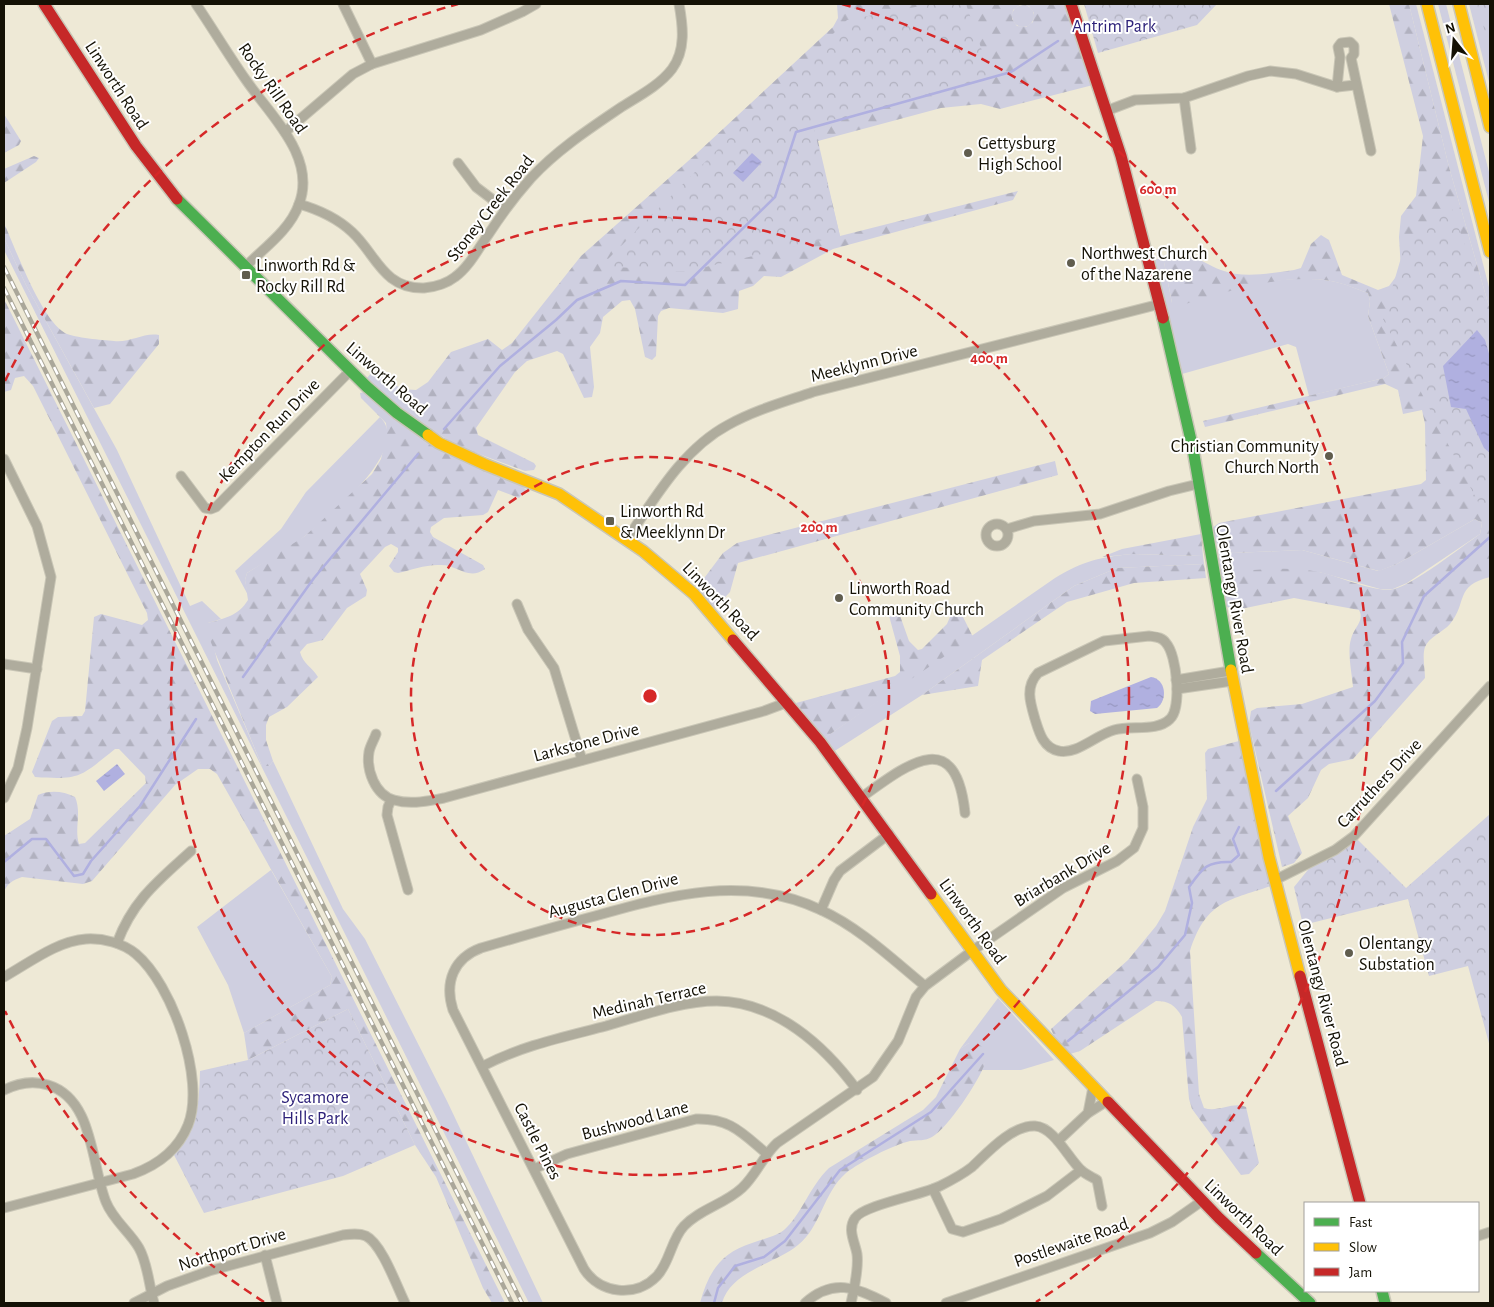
<svg xmlns="http://www.w3.org/2000/svg" width="1494" height="1307" viewBox="0 0 1494 1307" font-family="'Alegreya Sans',sans-serif">
<defs>
<pattern id="forest-firs" width="22" height="20" patternUnits="userSpaceOnUse" patternTransform="scale(1.25)"><rect width="22" height="20" fill="#cfcfe0"/><path d="M5 1l3.5 6h-7zM16 11l3.5 6h-7z" fill="#b1b1bf"/></pattern>
<pattern id="park-crowns" width="20" height="18" patternUnits="userSpaceOnUse" patternTransform="scale(1.25)"><rect width="20" height="18" fill="#cfcfe0"/><path d="M2 6a3 3 0 1 1 6 0M12 15a3 3 0 1 1 6 0" fill="none" stroke="#b1b1bf"/></pattern>
<pattern id="water-ripples" width="26" height="14" patternUnits="userSpaceOnUse" patternTransform="scale(1.25)"><rect width="26" height="14" fill="#b0b0e0"/><path d="M2 4q2-2 4 0t4 0M15 11q2-2 4 0t4 0" fill="none" stroke="#9696bf"/></pattern>
</defs>
<rect width="100%" height="100%" fill="#eee9d6"/>
<g fill="#cfcfe0">
<path d="M1409,4H1416L1490,291V310L1449,167Z"/>
<path d="M1438,4H1446L1490,176V206Z"/>
<path d="M1469,4H1481L1490,36V86Z"/>
<circle cx="1023" cy="16" r="11"/>
<path d="M4,238L26,285L117,450L190,606L202,601L221,619L208,623L217,660L262,766H269L273,761L343,909L365,939L447,1101L543,1303H529L4,250Z"/>
<path d="M1163,257L1172,303C1223,292 1280,272 1331,281C1344,283 1356,289 1368,293L1370,301L1368,316L1389,374L1384,378L1309,396L1296,347L1288,344L1182,374L1155,260Z"/>
<path d="M380,417C413,449 328,517 305,536C288,550 266,561 247,573L245,580L248,595L235,571L281,529L306,492Z"/>
<path d="M1475,519L1482,523L1480,534L1407,583L1393,589H1380L1319,572H1228L1221,576L1218,548L1233,553L1302,550L1378,571L1397,564Z"/>
<path d="M1132,554L1203,556L1204,564L1117,568L1074,586L922,695L833,752L823,739L1055,578C1083,561 1100,557 1132,554Z"/>
<path d="M271,870L332,977L330,985L244,1033L228,985L197,927Z"/>
<path d="M998,998L1054,1060L1021,1070H982L985,1062L969,1043L960,1049Z"/>
</g>
<g fill="url(#forest-firs)" fill-rule="evenodd">
<path d="M837,4H1066L1093,85L1000,109L981,104L941,108L818,141L840,236L1018,191L1013,200L833,249L781,277L764,276L753,286L739,291L738,309L723,313L669,308L661,311L658,316L656,356L652,360L645,357L635,309L630,300L622,301L603,317L600,333L590,347L594,387L592,397L584,398L563,354L557,351L527,361L515,372L476,428L478,435L534,463L536,466L534,470L525,471L457,446L399,408L366,379L373,371L402,389L416,390L428,382L451,352L488,339L502,350L512,343L581,256L696,154L833,27L838,18ZM1020,5L1029,6L1034,13L1033,22L1026,27L1017,26L1012,19L1013,10Z"/>
<path d="M1389,4H1409L1449,167L1490,310V577C1454,586 1468,602 1450,624C1443,632 1429,637 1425,647C1422,656 1425,669 1425,678L1353,759L1329,764L1321,770L1308,798L1288,816L1302,853L1294,863L1282,867L1249,724L1251,711L1257,708L1302,704L1353,687C1352,673 1347,652 1351,639C1354,627 1365,621 1359,610L1294,598L1236,610L1227,607L1222,576L1228,572C1258,570 1289,566 1319,572C1340,576 1373,593 1394,589C1413,585 1461,547 1480,534L1482,523L1475,519L1397,564L1379,571L1302,550L1233,553L1218,548L1212,528L1219,523L1421,484L1426,480L1425,424L1422,410L1403,414L1398,390L1385,384L1205,427L1203,421L1384,378L1389,374L1368,316L1370,301L1368,293C1356,289 1343,283 1331,281C1279,273 1228,292 1179,306L1172,303L1163,257C1181,244 1204,264 1221,270C1244,279 1270,273 1294,270L1301,268L1311,244L1321,235L1329,240L1342,275L1378,290L1389,286L1401,270L1399,237L1401,216L1416,196L1423,136Z"/>
<path d="M4,114L21,141L19,145L4,153Z"/>
<path d="M34,156L39,158L36,162L4,183V169Z"/>
<path d="M4,223C16,250 41,319 65,333C75,338 102,340 114,341C130,343 144,332 159,335V344L110,404L94,408L26,285L4,238Z"/>
<path d="M4,299L505,1303H492L483,1288L436,1177L415,1145L348,1009L248,1060L244,1033L330,985L332,977L217,774L210,769H198L175,785L92,881L83,884L22,877C13,880 6,884 4,893V836L30,819L38,795C50,790 63,791 75,797C82,813 74,828 79,844L85,843L146,783L145,776L119,749H115C80,777 81,780 35,777L32,772L52,721L58,717L82,716L85,711L94,617L101,614L142,625L148,620L147,613L33,386L24,376L15,378L11,390L4,392Z"/>
<path d="M365,392C395,414 426,443 460,459C477,468 515,476 526,490L519,498L498,490L488,512L483,515L444,518L431,527L430,532L433,537L483,565L485,569C468,581 458,565 441,565C427,564 411,570 398,573L394,572L389,566L398,552V548L391,544L385,547L360,574L367,590L366,596L347,608L323,640L307,644L300,652C303,664 312,667 318,677L287,707L269,717L266,725V740L273,761L269,766H262L205,628L208,623C225,618 238,616 248,600L245,580L247,573L305,536L372,474L381,459L387,434L386,423L361,398L360,393Z"/>
<path d="M1055,461L1058,475L738,563L730,592L714,609L696,589L723,553L737,543Z"/>
<path d="M1201,534L1203,556L1132,554L1102,557L1122,549Z"/>
<path d="M1204,564L1206,578L1134,583L1067,602L982,660L978,686L922,695L1074,586L1117,568Z"/>
<path d="M892,609L898,610L909,641L918,650L922,649L947,624L952,612L960,611L973,637L823,739L796,703L895,676L900,672V656L888,612Z"/>
<path d="M1239,741L1271,886C1226,901 1206,902 1190,951L1199,1094L1204,1108C1218,1113 1233,1101 1246,1107L1259,1163L1249,1174L1241,1175L1192,1109L1189,1099L1182,1017C1175,1005 1169,1001 1156,1001L1080,1051L1070,1054L1054,1036L1051,1029L1128,960L1156,926L1165,911L1193,827L1207,799L1205,753L1208,749Z"/>
<path d="M969,1043L978,1044L984,1048C985,1053 986,1059 985,1063C980,1080 947,1129 932,1137C925,1141 918,1140 910,1141C893,1145 860,1162 846,1173C823,1193 821,1227 798,1245C775,1264 731,1271 722,1303H700C708,1273 720,1253 752,1243C762,1239 775,1237 784,1230C800,1217 810,1186 829,1168L923,1110L936,1097L960,1049Z"/>
</g>
<g fill="url(#park-crowns)">
<path d="M931,4H966L991,77L813,125L840,236L688,271L635,273L632,268L601,266L847,20Z"/>
<path d="M1084,4H1217L1197,25L1098,53Z"/>
<path d="M1477,4H1490V50Z"/>
<path d="M1452,209L1490,316V525L1383,319L1406,241Z"/>
<path d="M1490,814V1047L1468,966L1429,976L1408,899L1303,925L1294,887L1316,860L1354,836L1406,888Z"/>
<path d="M348,1009L415,1145L343,1176L204,1213L174,1155C197,1123 199,1109 200,1071L248,1060Z"/>
</g>
<g fill="url(#water-ripples)">
<path d="M752,153L762,162L743,182L733,173Z"/>
<path d="M1477,330L1485,340L1490,357V453L1484,448L1466,409L1451,407L1443,366Z"/>
<path d="M1151,677C1166,679 1168,700 1157,708L1095,714L1090,711L1091,701Z"/>
<path d="M117,764L125,774L104,791L96,781Z"/>
</g>
<g fill="none" stroke-linecap="round" stroke-linejoin="round">
<g stroke="#b0b0e0" stroke-width="2.5">
<path d="M444,429L500,366L556,320L577,300L621,281L685,285L775,197L796,132L1011,72L1058,41"/>
<path d="M243,677L314,578L418,454"/>
<path d="M1276,791L1375,701L1403,663L1402,642L1424,596L1490,537"/>
<path d="M4,862L32,839H46L74,876L83,874L91,861L140,806L196,719"/>
<path d="M1068,1041L1158,967L1185,935L1192,903L1189,887C1202,869 1206,861 1231,862L1239,855L1233,839L1239,827"/>
<path d="M714,1303L718,1288L735,1266L764,1257L785,1241L840,1170L931,1112L983,1054"/>
</g>
<defs>
<g id="street">
<path d="M196,4C213,29 229,56 246,80C270,115 317,157 299,204C290,230 264,248 245,267"/>
<path d="M343,4L372,64"/>
<path d="M1337,87L1340,57L1338,47L1341,43L1350,42L1354,46V54L1351,58L1371,151"/>
<path d="M1184,98L1191,149"/>
<path d="M1106,111L1135,100L1184,98L1248,76L1270,71L1296,74L1337,87L1355,85"/>
<path d="M285,132L353,74L372,64L481,30L522,12L536,4"/>
<path d="M458,163L476,187L505,209"/>
<path d="M299,204C320,210 337,218 352,232C376,254 383,289 424,288C435,287 446,284 455,277C469,267 478,249 488,235C501,215 515,196 531,178C557,150 589,129 620,108C637,97 659,86 672,69C686,50 683,26 679,4"/>
<path d="M4,459L37,526L51,577L27,728L18,768L4,798"/>
<path d="M181,476L205,508L211,509L216,507L350,371"/>
<circle cx="997" cy="535" r="11"/>
<path d="M1007,529L1034,521L1100,514L1169,491L1198,484"/>
<path d="M627,539C655,498 683,449 728,425C755,410 784,402 813,392L1160,304"/>
<path d="M517,604L528,630L554,668L582,760"/>
<path d="M1149,636C1156,637 1162,637 1166,643C1177,655 1182,708 1170,719C1157,732 1131,725 1114,730C1096,735 1076,755 1059,751C1043,748 1039,732 1035,719C1030,702 1025,687 1038,673L1104,641Z"/>
<path d="M4,664L37,669"/>
<path d="M1176,680L1230,671"/>
<path d="M1177,689L1232,681"/>
<path d="M376,734C374,740 370,746 369,752C366,770 375,795 394,800C411,805 427,801 444,798L764,711L788,702"/>
<path d="M862,797C909,763 956,726 965,813"/>
<path d="M391,800L388,807L387,815L408,890"/>
<path d="M1275,880L1335,850L1354,836L1490,686"/>
<path d="M821,910L834,880L840,871L889,834"/>
<path d="M117,943C133,900 158,881 191,851"/>
<path d="M4,977C29,963 57,941 86,939C103,938 123,943 136,954C172,984 206,1080 188,1125C178,1150 158,1165 133,1174L4,1208"/>
<path d="M925,986C892,959 860,928 821,910C745,874 670,895 595,916C557,926 519,937 481,948C454,958 444,982 453,1010L584,1269C600,1294 636,1298 657,1276C670,1262 671,1240 684,1226C700,1209 725,1204 742,1188C756,1175 763,1156 777,1143L873,1077L898,1041L916,997L925,986L972,951L1063,888L1117,861L1134,848L1143,828V807L1137,779"/>
<path d="M483,1066C521,1046 564,1037 606,1026C641,1016 680,1001 717,1001C776,1002 824,1045 857,1090"/>
<path d="M4,1090C18,1083 32,1080 48,1085C94,1099 91,1165 106,1202C113,1220 130,1232 139,1248C148,1264 149,1286 154,1303"/>
<path d="M1088,1113L1093,1087"/>
<path d="M1058,1141L1088,1113L1107,1101"/>
<path d="M534,1169L567,1154L696,1119C730,1118 742,1133 766,1153"/>
<path d="M933,1189L952,1229L963,1232L1001,1219L1047,1196L1081,1170"/>
<path d="M1478,1236L1490,1232"/>
<path d="M265,1255L277,1303"/>
<path d="M134,1303L167,1286L209,1271L343,1235C351,1234 359,1233 366,1236C382,1244 397,1287 405,1303"/>
<path d="M805,1303C833,1278 855,1287 886,1303"/>
<path d="M851,1303C854,1289 859,1269 857,1254C855,1242 847,1230 855,1218C864,1205 922,1195 940,1186C950,1181 963,1174 972,1167C987,1153 1012,1125 1035,1126C1054,1127 1068,1158 1081,1170C1085,1174 1092,1177 1097,1180L1102,1206"/>
<path d="M946,1303L1150,1233L1172,1222L1202,1201"/>
</g>
<g id="fast">
<path d="M177,199L367,387L397,413L428,435"/>
<path d="M1163,318L1193,449L1231,670"/>
<path d="M1256,1253L1310,1303"/>
<path d="M1382,1291L1385,1303"/>
</g>
<g id="slow">
<path d="M1427,4L1490,252"/>
<path d="M1459,4L1490,127"/>
<path d="M428,435L439,443L484,464L559,494L643,551L694,594L733,640"/>
<path d="M1231,670L1269,857L1300,976"/>
<path d="M931,894L1001,990L1108,1102"/>
</g>
<g id="jam">
<path d="M44,4L136,146L177,199"/>
<path d="M1071,4L1121,156L1163,318"/>
<path d="M733,640L820,742L931,894"/>
<path d="M1300,976L1360,1203"/>
<path d="M1108,1102L1219,1218L1256,1253"/>
</g>
</defs>
<use href="#street" stroke="#c9c6b6" stroke-width="11"/>
<use href="#fast" stroke="#c9c6b6" stroke-width="14"/>
<use href="#slow" stroke="#c9c6b6" stroke-width="14"/>
<use href="#jam" stroke="#c9c6b6" stroke-width="14"/>
<use href="#street" stroke="#afac9d" stroke-width="9"/>
<use href="#fast" stroke="#4caf50" stroke-width="11"/>
<use href="#slow" stroke="#ffc107" stroke-width="11"/>
<use href="#jam" stroke="#c62828" stroke-width="11"/>
<defs>
<g id="rail">
<path d="M4,267L522,1303"/>
<path d="M4,288L512,1303"/>
</g>
</defs>
<use href="#rail" stroke="#aaa79a" stroke-width="4.5"/>
<use href="#rail" stroke="#fff" stroke-width="2.5" stroke-dasharray="8" stroke-linecap="butt"/>
</g>
<g fill="none" stroke="#d62828" stroke-width="2.5" stroke-dasharray="9 6">
<circle cx="650" cy="696" r="239"/>
<circle cx="650" cy="696" r="479"/>
<path d="M264 1302A718 718 0 0 1 5 1011M5 381A718 718 0 0 1 458 4M842 4A718 718 0 0 1 1036 1302"/>
</g>
<g fill="#605d4e" stroke="#fff" stroke-width="2">
<circle cx="968" cy="153" r="5"/>
<circle cx="1071" cy="263" r="5"/>
<rect x="241" y="270" width="10" height="10" rx="2.5"/>
<circle cx="1329" cy="456" r="5"/>
<rect x="605" y="516" width="10" height="10" rx="2.5"/>
<circle cx="839" cy="598" r="5"/>
<circle cx="1349" cy="953" r="5"/>
</g>
<g text-anchor="middle" stroke-width="4" stroke-linejoin="round" paint-order="stroke">
<g font-size="18" fill="#2d2179" stroke="#fff">
<text x="1114" y="32">Antrim Park</text>
<text x="315" y="1103">Sycamore<tspan x="315" dy="21">Hills Park</tspan></text>
</g>
<g font-size="18" fill="#141105" stroke="#fff">
<text transform="translate(117 85) rotate(57)" y="6">Linworth Road</text>
<text transform="translate(273 88) rotate(55)" y="6">Rocky Rill Road</text>
<text transform="translate(490 208) rotate(-52)" y="6">Stoney Creek Road</text>
<text transform="translate(864 363) rotate(-14)" y="6">Meeklynn Drive</text>
<text transform="translate(387 378) rotate(41)" y="6">Linworth Road</text>
<text transform="translate(269 430) rotate(-46)" y="6">Kempton Run Drive</text>
<text transform="translate(1235 599) rotate(80)" y="6">Olentangy River Road</text>
<text transform="translate(721 601) rotate(46)" y="6">Linworth Road</text>
<text transform="translate(586 742) rotate(-15)" y="6">Larkstone Drive</text>
<text transform="translate(1379 783) rotate(-47)" y="6">Carruthers Drive</text>
<text transform="translate(1062 874) rotate(-31)" y="6">Briarbank Drive</text>
<text transform="translate(613 895) rotate(-15)" y="6">Augusta Glen Drive</text>
<text transform="translate(973 921) rotate(54)" y="6">Linworth Road</text>
<text transform="translate(1323 993) rotate(75)" y="6">Olentangy River Road</text>
<text transform="translate(649 1000) rotate(-13)" y="6">Medinah Terrace</text>
<text transform="translate(635 1120) rotate(-15)" y="6">Bushwood Lane</text>
<text transform="translate(538 1141) rotate(63)" y="6">Castle Pines</text>
<text transform="translate(1244 1217) rotate(44)" y="6">Linworth Road</text>
<text transform="translate(1071 1242) rotate(-19)" y="6">Postlewaite Road</text>
<text transform="translate(232 1249) rotate(-17)" y="6">Northport Drive</text>
</g>
<g font-size="18" fill="#141105" stroke="#fff" text-anchor="start">
<text x="978" y="149">Gettysburg<tspan x="978" dy="21">High School</tspan></text>
<text x="1081" y="259">Northwest Church<tspan x="1081" dy="21">of the Nazarene</tspan></text>
<text x="256" y="271">Linworth Rd &amp;<tspan x="256" dy="21">Rocky Rill Rd</tspan></text>
<text x="1319" y="452" text-anchor="end">Christian Community<tspan x="1319" dy="21">Church North</tspan></text>
<text x="620" y="517">Linworth Rd<tspan x="620" dy="21">&amp; Meeklynn Dr</tspan></text>
<text x="849" y="594">Linworth Road<tspan x="849" dy="21">Community Church</tspan></text>
<text x="1359" y="949">Olentangy<tspan x="1359" dy="21">Substation</tspan></text>
</g>
</g>
<circle cx="650" cy="696" r="8" fill="#d62828" stroke="#fff" stroke-width="2.5"/>
<g font-size="15" text-anchor="middle" font-weight="bold" fill="#d62828" stroke="#fff" stroke-width="4" stroke-linejoin="round" paint-order="stroke">
<text x="1158" y="194">600 m</text>
<text x="989" y="363">400 m</text>
<text x="819" y="532">200 m</text>
</g>
<rect width="1494" height="1307" fill="none" stroke="#141105" stroke-width="10"/>
<rect x="1304" y="1202" width="175" height="90" fill="#ffffff" stroke="#a1a09b"/>
<rect x="1314" y="1218" width="25" height="8" fill="#4caf50" stroke="#a1a09b"/>
<text x="1349" y="1227" font-size="15" fill="#141105">Fast</text>
<rect x="1314" y="1243" width="25" height="8" fill="#ffc107" stroke="#a1a09b"/>
<text x="1349" y="1252" font-size="15" fill="#141105">Slow</text>
<rect x="1314" y="1268" width="25" height="8" fill="#c62828" stroke="#a1a09b"/>
<text x="1349" y="1277" font-size="15" fill="#141105">Jam</text>
<g transform="translate(1454 40) rotate(343)" stroke="#ffffff" stroke-width="4" paint-order="stroke">
<path d="M0-4L9 19L0 12L-9 19Z" fill="#141105"/>
<text y="-8" font-size="14" font-weight="bold" text-anchor="middle" fill="#141105">N</text>
</g>
</svg>
